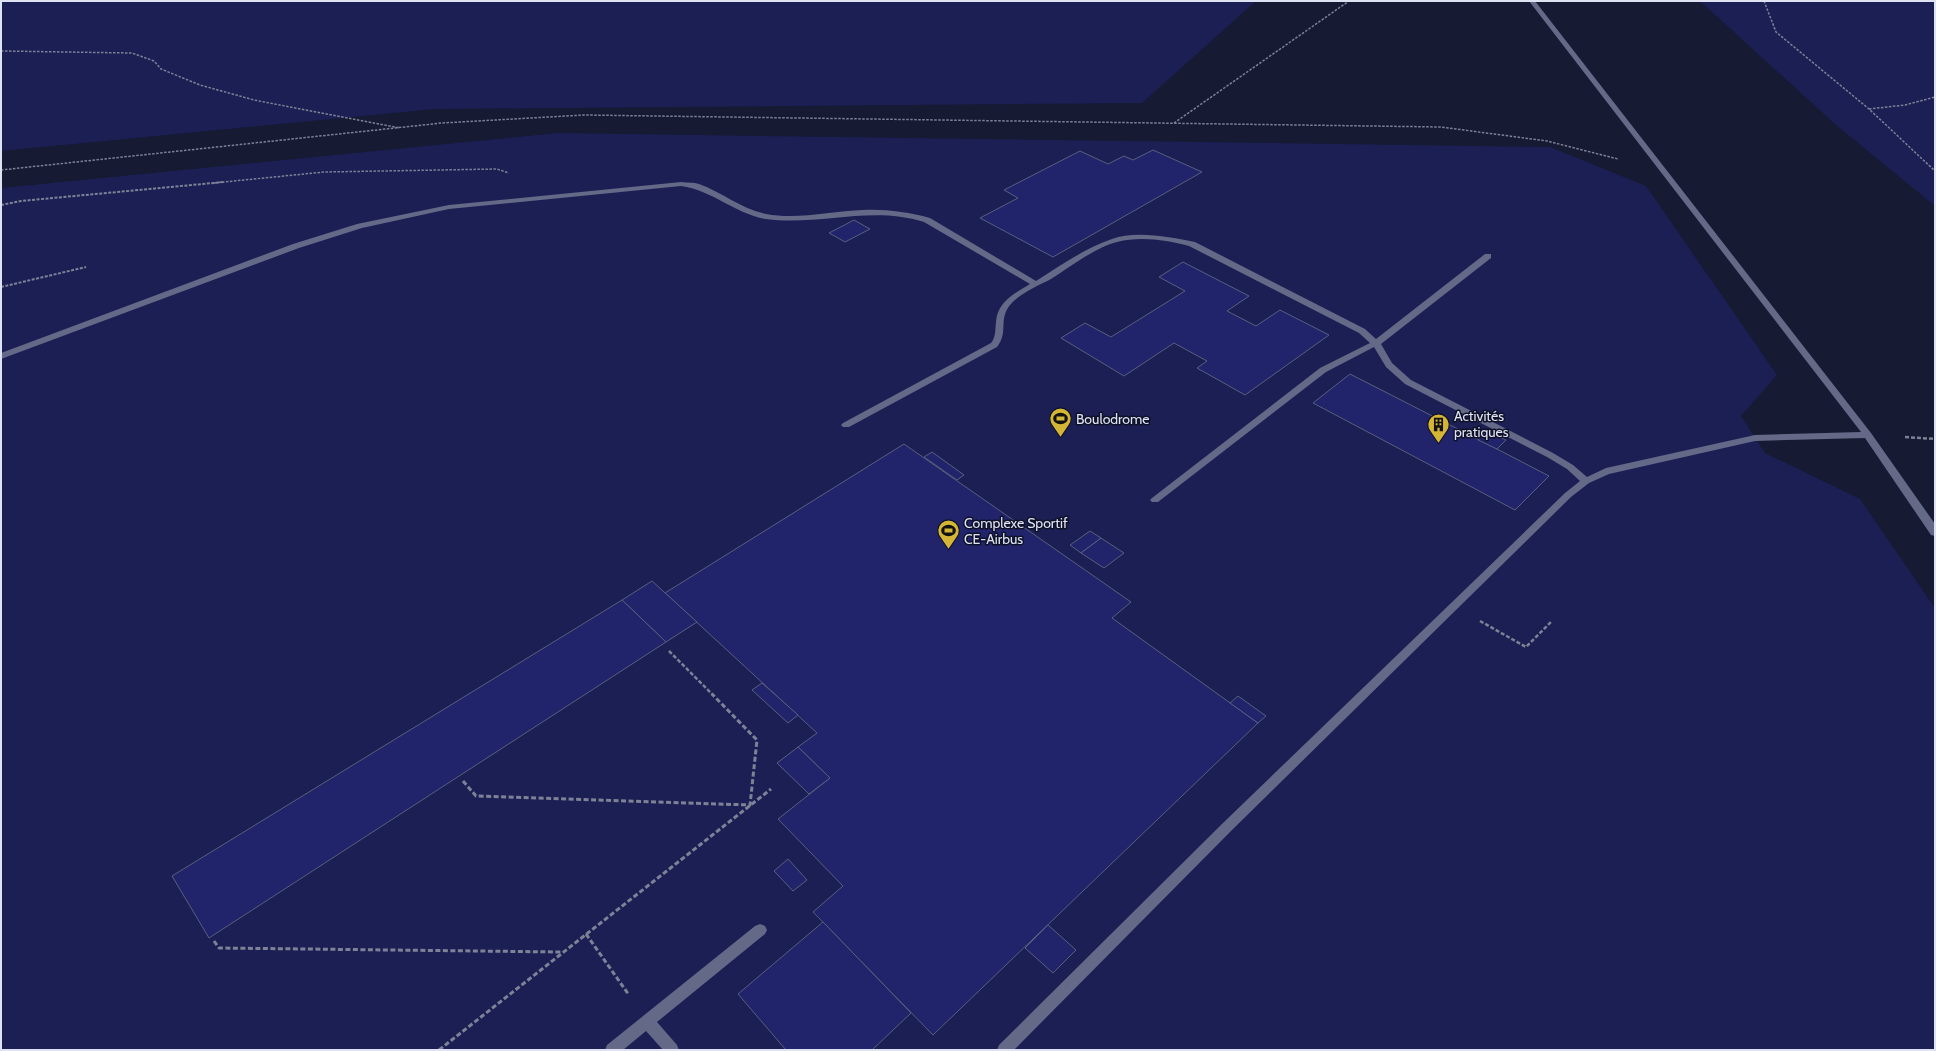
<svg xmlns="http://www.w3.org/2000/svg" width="1936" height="1051" viewBox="0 0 1936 1051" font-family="Cabin,sans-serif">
<rect width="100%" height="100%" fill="#161a32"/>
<g fill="#1b1f54">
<path d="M1,1H1256L1142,103L435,109L1,151Z"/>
<path d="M1700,1H1935V206L1836,125Z"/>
<path d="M558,133L1550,147L1646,186L1777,375L1741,416L1765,453L1860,499L1935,608V1050H1V188Z"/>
</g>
<g fill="#21246b" stroke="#595f7c">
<path d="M1153,150L1202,172L1053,257L980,218L1018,198L1004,190L1080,151L1108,164L1124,156L1133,160Z"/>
<path d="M854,220L870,229L845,242L829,233Z"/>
<path d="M1183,262L1249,296L1227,311L1256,326L1280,310L1329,335L1245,395L1197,368L1207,361L1174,343L1124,376L1061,338L1085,323L1111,337L1185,291L1159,277Z"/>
<path d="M1350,374L1497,449L1549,476L1515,510L1313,403Z"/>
<path d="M1487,431L1506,440L1497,449L1478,440Z"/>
<path d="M904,444L1131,602L1112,618L1258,723L933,1035L813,912L843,886L778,819L830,778L798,747L817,733L665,593Z"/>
<path d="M932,452L964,475L957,480L924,457Z"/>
<path d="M1090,531L1101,538L1081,553L1070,545Z"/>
<path d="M1101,538L1124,553L1104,568L1081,553Z"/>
<path d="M652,581L697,622L666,642L622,600Z"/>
<path d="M622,600L666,642L209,938L172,876Z"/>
<path d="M762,683L798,715L788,723L752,690Z"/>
<path d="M1238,696L1266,716L1258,723L1230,703Z"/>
<path d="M798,747L830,778L809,794L777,763Z"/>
<path d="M788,859L807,880L793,891L774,871Z"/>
<path d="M823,922L911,1013L872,1050H786L738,994Z"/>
<path d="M1048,925L1076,950L1053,973L1025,948Z"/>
</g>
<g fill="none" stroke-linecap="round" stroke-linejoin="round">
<g stroke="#7e8296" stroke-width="1.5" stroke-dasharray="2.5 1.5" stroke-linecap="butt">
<path d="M1764,1L1776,32L1869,109L1935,171"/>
<path d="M1,51L132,53L154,61L161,69L200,85L254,100L400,128"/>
<path d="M1869,109L1905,105L1935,97"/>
<path d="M1174,123L1349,1"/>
<path d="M1,170L442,123L584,115L1441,127L1547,141L1618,159"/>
<path d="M214,183L324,172L497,169L509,173"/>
</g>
<g stroke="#7e8296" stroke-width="2" stroke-dasharray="3 1.5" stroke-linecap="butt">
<path d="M1,205L21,201L224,182"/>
<path d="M1,287L86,267"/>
</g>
<g stroke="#7e8296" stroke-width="2.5" stroke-dasharray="4 2" stroke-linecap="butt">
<path d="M1905,437L1935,439"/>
<path d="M1480,621L1526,647L1552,621"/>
<path d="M669,651L713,695"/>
</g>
<g stroke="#7e8296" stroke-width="3" stroke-dasharray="5 2.5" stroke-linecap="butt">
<path d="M463,781L476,796L750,805L757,740L712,694"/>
<path d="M586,934L629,995"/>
<path d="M214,941L219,948L562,952"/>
<path d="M439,1050L771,789"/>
</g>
<g fill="#636986" fill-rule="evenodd">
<path d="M1529,1H1535L1871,433L1935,524V536L1931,535L1865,438L1755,441L1609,474L1589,483L1571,497L1232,830L1014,1050H997L999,1045L1224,822L1565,493L1580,481L1567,469L1547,457L1405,384L1386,367L1374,347L1326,372L1158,502H1152L1150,500L1152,498L1320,368L1370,343L1359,333L1189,246C1166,240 1141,236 1117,242C1096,247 1070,267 1051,279C1038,286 1020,293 1010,305C998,320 1009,332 997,347L849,427H843L841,425L843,423L991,343C996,337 995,330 996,322C997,302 1015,293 1030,284L924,222C871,205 820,226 766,219C735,214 712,190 681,186L449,209L362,228L299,248L1,359V353L293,244L357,224L449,205L681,182C687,183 694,182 699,184C722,192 741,209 766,214C798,220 831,211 863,210C886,209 908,212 930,218L1036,281C1060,266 1085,248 1112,239C1135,230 1171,237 1195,242L1365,329L1376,339L1485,254H1491V258L1381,344L1392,363L1411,380L1553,453L1573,465L1587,477L1606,468L1755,435L1861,432Z"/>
<path d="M760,924L765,926L767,930L765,934L657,1022L677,1045L679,1050H663L646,1031L623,1050H605L607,1045L755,926Z"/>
</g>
</g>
<defs>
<symbol id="stadium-pin" viewBox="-11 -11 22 30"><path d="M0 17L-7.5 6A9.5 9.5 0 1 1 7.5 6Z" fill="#d5b535" stroke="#0e1128"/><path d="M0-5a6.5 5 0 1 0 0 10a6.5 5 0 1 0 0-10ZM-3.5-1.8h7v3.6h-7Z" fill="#111"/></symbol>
<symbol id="building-pin" viewBox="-11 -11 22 30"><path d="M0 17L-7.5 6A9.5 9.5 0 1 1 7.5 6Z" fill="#d5b535" stroke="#0e1128"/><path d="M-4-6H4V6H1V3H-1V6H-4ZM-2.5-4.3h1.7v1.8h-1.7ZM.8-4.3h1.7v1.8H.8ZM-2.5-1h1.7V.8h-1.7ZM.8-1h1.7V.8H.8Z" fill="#111"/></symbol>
</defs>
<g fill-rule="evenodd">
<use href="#stadium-pin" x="1048" y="406" width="25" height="34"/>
<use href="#building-pin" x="1426" y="412" width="25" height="34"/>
<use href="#stadium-pin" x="936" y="518" width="25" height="34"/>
</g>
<g text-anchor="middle" stroke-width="3" stroke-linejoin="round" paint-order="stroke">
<g font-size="14" fill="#dee2f2" stroke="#0e1128" text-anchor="start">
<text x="1454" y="421">Activités<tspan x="1454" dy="16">pratiques</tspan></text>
<text x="1076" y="424">Boulodrome</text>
<text x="964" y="528">Complexe Sportif<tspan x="964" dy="16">CE-Airbus</tspan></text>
</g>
</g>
<rect width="1936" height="1051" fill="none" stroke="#dee2f2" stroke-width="4"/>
</svg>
